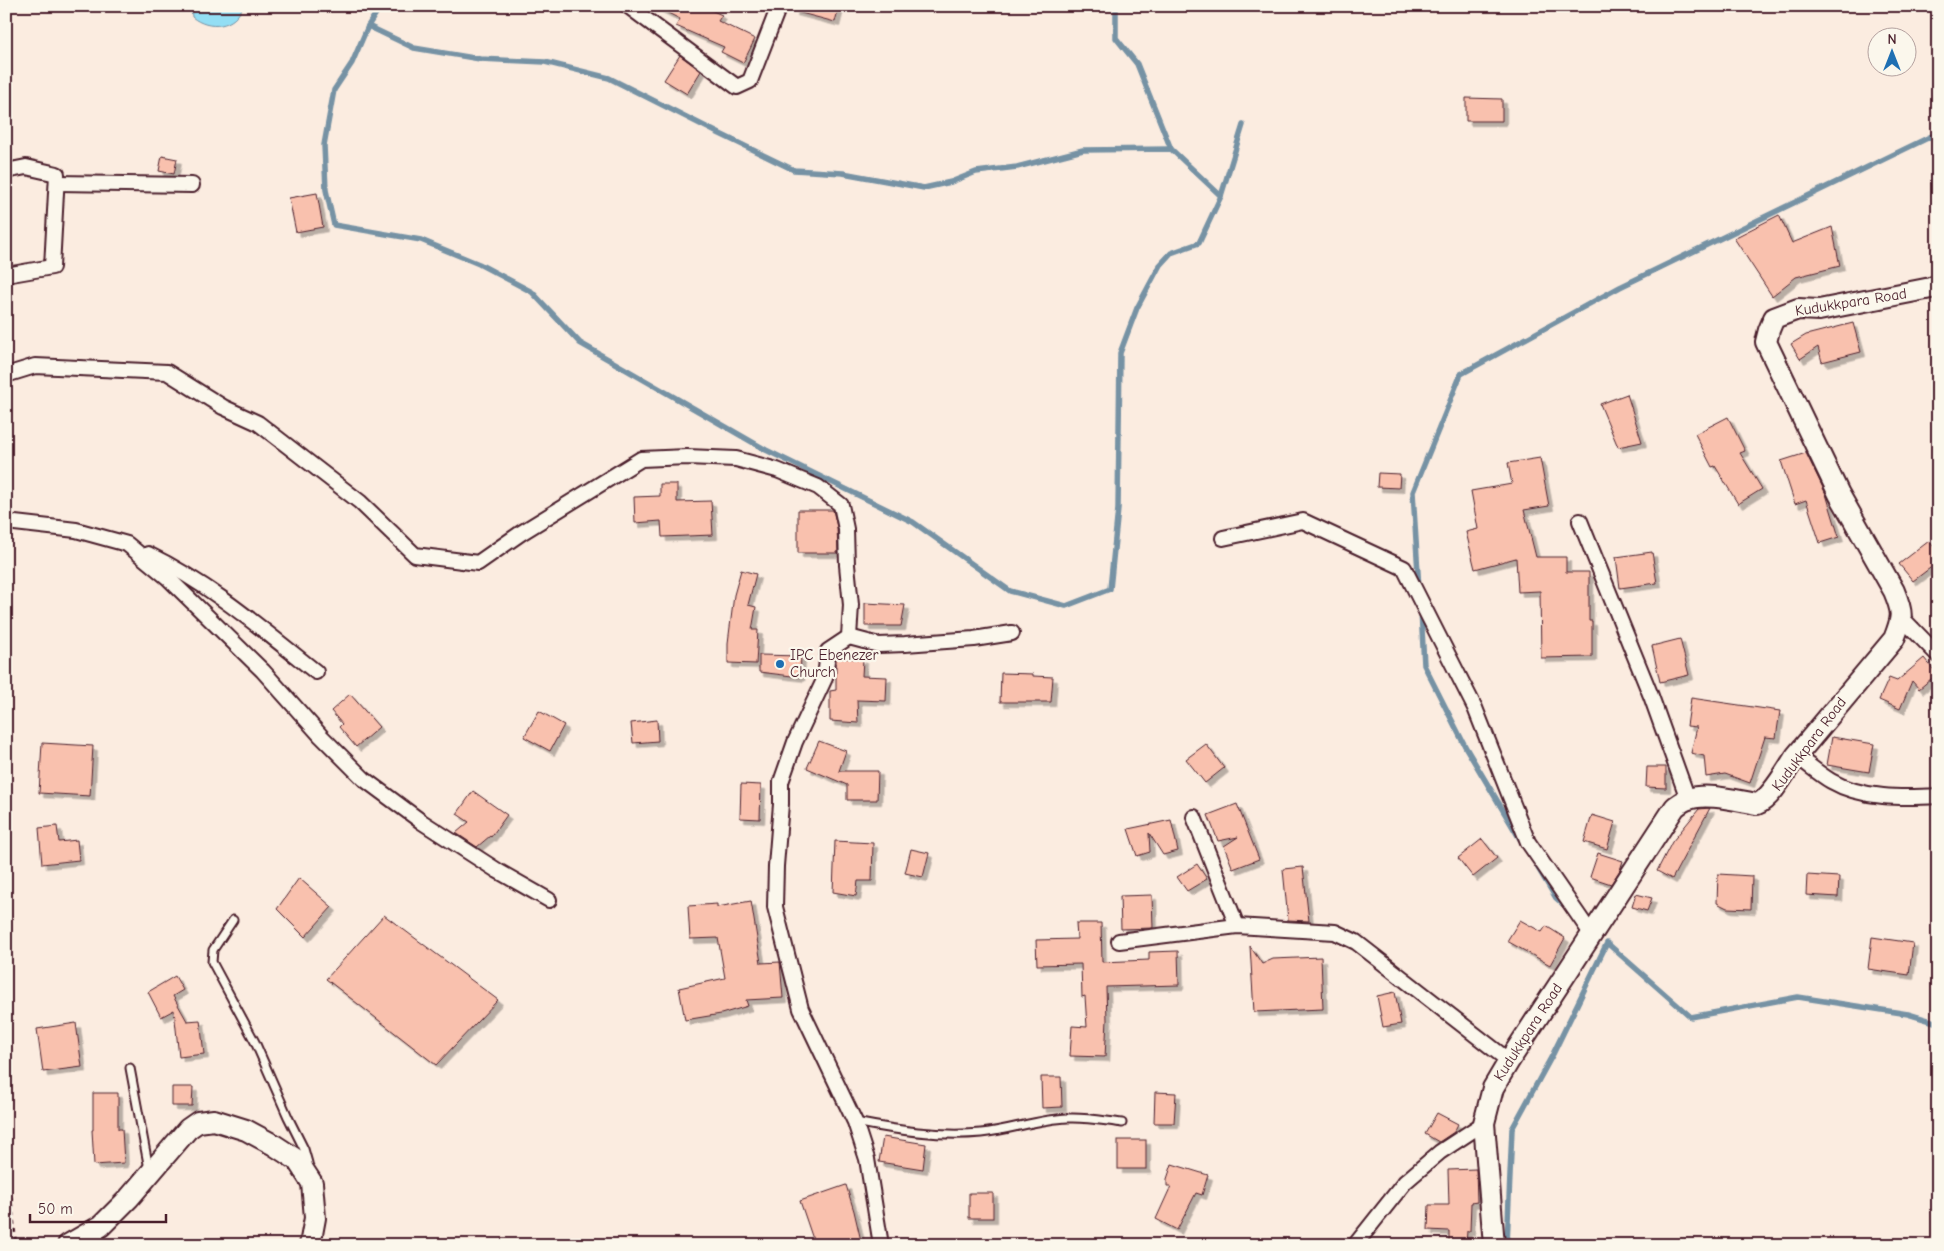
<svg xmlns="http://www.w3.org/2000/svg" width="1944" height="1251" viewBox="0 0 1944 1251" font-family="'Comic Neue',sans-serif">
<defs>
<filter id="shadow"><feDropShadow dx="4.5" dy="4.5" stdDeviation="0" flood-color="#0004"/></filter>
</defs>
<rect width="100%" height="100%" fill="#fbece0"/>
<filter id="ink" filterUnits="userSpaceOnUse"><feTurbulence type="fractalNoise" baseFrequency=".02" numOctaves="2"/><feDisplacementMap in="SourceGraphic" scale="10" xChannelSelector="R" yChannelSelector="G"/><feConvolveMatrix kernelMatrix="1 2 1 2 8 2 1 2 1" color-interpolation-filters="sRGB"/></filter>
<g filter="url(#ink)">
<path fill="#93def4" stroke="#7692a4" d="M191,6H243C235,28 209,31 192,17Z"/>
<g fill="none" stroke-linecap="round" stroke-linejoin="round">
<g stroke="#7692a4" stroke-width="5.5">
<path d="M378,6V10L368,26L352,63L334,90L324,145L326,190L334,225L421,240L479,264L532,292L580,343L766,450L913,522L1010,591L1066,606L1110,589L1118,509L1120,353L1137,308L1160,265L1171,253L1199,243L1221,196L1243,125"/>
<path d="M1116,6V38L1137,64L1171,149"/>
<path d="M368,26L414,48L480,59L545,62L609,78L716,132L794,170L843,173L924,188L951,182L976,172L1017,167L1083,150L1171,149L1221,196"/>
<path d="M1419,589L1413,492L1461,374L1620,287L1938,133"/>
<path d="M1421,611L1424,665L1466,748L1520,839"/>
<path d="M1538,868L1556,898L1566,907"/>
<path d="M1507,1245L1512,1129L1553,1054L1607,943L1691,1017L1798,997L1908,1014L1938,1023"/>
</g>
</g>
<g fill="#f9c1ae" stroke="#4a1f2b" filter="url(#shadow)">
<path d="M654,6H702L722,15L718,21L755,39L743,63L721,52L724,47L676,26L680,19Z"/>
<path d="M794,6H839L835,22L793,11Z"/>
<path d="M680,55L701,71L687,94L664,80Z"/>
<path d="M1466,98L1502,99V121H1466Z"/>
<path d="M162,156L177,159L174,174L159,171Z"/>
<path d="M317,193L323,227L296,232L289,198Z"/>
<path d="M1779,215L1792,243L1832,227L1840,266L1796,277L1772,296L1734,238Z"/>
<path d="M1853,323L1861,352L1822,362L1818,347L1800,359L1791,344L1806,335Z"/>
<path d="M1627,394L1642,442L1618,447L1600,404Z"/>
<path d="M1728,417L1745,451L1740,453L1762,489L1738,504L1715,466L1712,467L1695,434Z"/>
<path d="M1806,453L1826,494L1839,537L1820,543L1806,500L1795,504L1781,461Z"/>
<path d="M1540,458L1549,506L1524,510L1536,557H1566V572H1589V621H1592V657L1541,658L1540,591L1518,592L1516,558L1475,569L1466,532L1478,529L1471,491L1512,484L1508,463Z"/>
<path d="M1378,473L1400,474L1399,488L1377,487Z"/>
<path d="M660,484H677V502L711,501L713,535L662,537L661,521L635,523L634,497L660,496Z"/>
<path d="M798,510H833L837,527L838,553H798Z"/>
<path d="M1929,541L1938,552V562L1913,581L1899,564Z"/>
<path d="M1652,552L1657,583L1620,588L1616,557Z"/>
<path d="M741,570L756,574L748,605L756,607L752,630H758L756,664L728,663V643L734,595Z"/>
<path d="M865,603L905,605L901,626H865Z"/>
<path d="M1680,639L1689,675L1660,682L1652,646Z"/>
<path d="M759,655L801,656L800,677L759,672Z"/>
<path d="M836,658L863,659L862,676L887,677L886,701L857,700L858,723L830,721V691L836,690Z"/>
<path d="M1924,658L1937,674L1919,689L1912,681L1900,709L1879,700L1889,678L1897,681Z"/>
<path d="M1001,673L1033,674V676L1053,677L1051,702H1000Z"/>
<path d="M350,694L379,727L356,747L339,727L342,724L331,711Z"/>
<path d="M1691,698L1780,711L1776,738L1765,737L1750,783L1725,774L1706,777L1704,756L1691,753L1697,727L1687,726Z"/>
<path d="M539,711L564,725L550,751L524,737Z"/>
<path d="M657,720L658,741L633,743L631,723Z"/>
<path d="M1832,737L1874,744L1869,772L1827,765Z"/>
<path d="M819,741L846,751L839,771H878L877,800H847V785L807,768Z"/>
<path d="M42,743L93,746L90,796L39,793Z"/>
<path d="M1206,744L1224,768L1205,783L1186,759Z"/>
<path d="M1647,767H1666V788L1646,787Z"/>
<path d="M741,784L761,785L760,819L740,818Z"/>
<path d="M473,791L507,815L491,837L490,836L477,847L456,833L469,822L457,814Z"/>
<path d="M1237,804L1259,859L1233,869L1224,846L1238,837L1218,841L1208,815Z"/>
<path d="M1710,808L1672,879L1657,871L1672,842L1699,809Z"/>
<path d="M1592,815L1615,822L1607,849L1584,842Z"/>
<path d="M1171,820L1178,851L1163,855L1149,833L1150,852L1137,856L1128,829Z"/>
<path d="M57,826L59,842L77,840L79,860L42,864L39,828Z"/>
<path d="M1482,839L1497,858L1473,877L1458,858Z"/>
<path d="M835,841L873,843L872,881H858L856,896L833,892Z"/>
<path d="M911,849L929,853L923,877L905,873Z"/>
<path d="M1598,853L1623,861L1620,870L1611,884L1590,877Z"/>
<path d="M1197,864L1207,879L1187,891L1177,877Z"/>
<path d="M1303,867L1309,921L1288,920L1283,869Z"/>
<path d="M1718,874L1752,876L1751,909L1727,908L1717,903Z"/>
<path d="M1807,875L1839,877L1838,897L1806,895Z"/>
<path d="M299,878L332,907L305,937L277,909Z"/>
<path d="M1636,894L1652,898L1647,911L1632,907Z"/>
<path d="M1152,895L1153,928L1121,929L1120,896Z"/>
<path d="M751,901L761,963L780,962L783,998L746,1000L748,1006L721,1014L685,1020L679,988L725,978L718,938L690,939L688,906L717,904V907Z"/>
<path d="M384,915L498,1000L436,1065L326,979Z"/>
<path d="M1520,920L1542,932L1546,926L1565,938L1550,965L1507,941Z"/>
<path d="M1076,923H1101L1102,962L1149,960V952L1178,951L1179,985L1106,987L1107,1020L1105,1057L1070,1056L1072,1026L1087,1027L1085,996L1082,997L1081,964L1037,965L1036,940L1077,939Z"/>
<path d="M1872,937L1913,943L1909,975L1868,969Z"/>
<path d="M1250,946L1262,964L1273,959L1321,957L1323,1009L1254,1012Z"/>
<path d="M175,976L183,990L173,996L187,1021L200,1020L204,1054L179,1057L174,1010L161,1017L148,992Z"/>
<path d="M1395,992L1401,1024L1383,1027L1377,996Z"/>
<path d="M76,1023L82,1067L43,1072L37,1029Z"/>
<path d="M1041,1077H1061L1062,1107L1042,1108Z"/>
<path d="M172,1087H193L192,1106H172Z"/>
<path d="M1155,1092L1176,1093L1174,1123H1154Z"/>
<path d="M93,1093H118V1129H122L124,1163L94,1165L92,1130H93Z"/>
<path d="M1437,1113L1458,1124L1454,1132L1439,1142L1425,1134Z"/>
<path d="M883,1137L926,1144L923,1169L879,1162Z"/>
<rect x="1118" y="1140" width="28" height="29"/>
<path d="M1172,1164L1208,1175L1202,1195L1196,1193L1177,1230L1156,1219L1171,1186H1167V1179Z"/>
<path d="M1476,1169L1477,1202L1471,1203L1470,1231H1467L1466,1245H1449V1231L1428,1230L1429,1205H1449L1448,1170Z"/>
<path d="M846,1185L854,1211L862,1245H815L800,1201Z"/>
<rect x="969" y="1193" width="24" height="25"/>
</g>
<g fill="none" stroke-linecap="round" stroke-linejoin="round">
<defs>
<g id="lane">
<path d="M233,920L213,950L212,962L255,1042L288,1117L304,1149L308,1163"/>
<path d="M130,1068L149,1169"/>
<path d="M855,1122C896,1130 939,1137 981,1133C1010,1130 1039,1119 1068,1118C1086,1117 1105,1121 1122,1123"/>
</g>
<g id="street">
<path d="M628,6L737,87L750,81L779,6"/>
<path d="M6,171L26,167L57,174L52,267L6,275"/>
<path d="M57,183L192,185"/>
<path d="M6,375L35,366L167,372L223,407L258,423L360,502L415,555L478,563L521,533L641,459L687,457L736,459L777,470L818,487L841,505L846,529L847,565L851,605L849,637"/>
<path d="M1580,521L1651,696L1688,799"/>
<path d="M6,522L76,530L127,544L167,577L263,671L321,736L364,779L422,822L498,871L549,900"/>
<path d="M1223,538L1303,521L1404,568L1475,708L1528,842L1592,935"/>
<path d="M148,554C210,584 262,629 316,672"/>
<path d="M1902,618L1938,655"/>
<path d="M1796,756C1808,764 1819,774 1831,781C1862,799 1903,798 1938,796"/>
<path d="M1194,817L1237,926"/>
<path d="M1119,941L1237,926L1335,932L1356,942L1509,1061"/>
<path d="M95,1230L97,1245"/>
<path d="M881,1245L867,1159L855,1122L801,1009L775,907L776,866L781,804V782L795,742L825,678L828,651L849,637L879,645L905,644L974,639L1012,633"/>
<path d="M1355,1245L1405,1182L1440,1152L1484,1123"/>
</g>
<g id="secondary">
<path d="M68,1245L101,1226L129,1198L188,1129L198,1122L214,1120L246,1130L274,1145L297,1160L312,1183L315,1218L310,1245"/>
<path d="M1494,1245L1484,1123L1493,1088L1509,1061L1675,807C1679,804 1684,800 1689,799C1706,792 1738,801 1757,804C1771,799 1787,769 1796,756L1894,639C1903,616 1903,613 1894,591L1839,494L1766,342L1769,330L1774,318L1798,309L1819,310L1931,288L1938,285"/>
</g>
</defs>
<use href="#lane" stroke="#4a1f2b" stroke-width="11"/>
<use href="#street" stroke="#4a1f2b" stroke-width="18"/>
<use href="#secondary" stroke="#4a1f2b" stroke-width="24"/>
<path stroke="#4a1f2b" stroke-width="3" stroke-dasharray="4 4" stroke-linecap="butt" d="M11,1197L16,1245"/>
<use href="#lane" stroke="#fbf7ec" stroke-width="7"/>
<use href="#street" stroke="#fbf7ec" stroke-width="14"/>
<use href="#secondary" stroke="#fbf7ec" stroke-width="20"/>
</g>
</g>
<circle fill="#1f6fb2" stroke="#fbf7ec" stroke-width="2" cx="780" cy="664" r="5"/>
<g text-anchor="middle" stroke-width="4.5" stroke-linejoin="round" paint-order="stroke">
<g font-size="15" fill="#4a1f2b" stroke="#fbf7ec">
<text transform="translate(1851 302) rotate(-9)" y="5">Kudukkpara Road</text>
<text transform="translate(1809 744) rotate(-53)" y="5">Kudukkpara Road</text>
<text transform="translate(1528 1032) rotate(-57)" y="5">Kudukkpara Road</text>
</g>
<g font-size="15" fill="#4a1f2b" stroke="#fbf7ec" text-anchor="start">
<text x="790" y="660">IPC Ebenezer<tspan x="790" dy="17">Church</tspan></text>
</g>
</g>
<rect width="1944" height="1251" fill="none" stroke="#fbf7ec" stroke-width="25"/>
<rect x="12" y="12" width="1919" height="1226" fill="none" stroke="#4a1f2b" stroke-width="2" filter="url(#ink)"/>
<g transform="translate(1892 52)"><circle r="24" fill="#fbf7ec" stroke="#b4a19f"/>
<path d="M0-4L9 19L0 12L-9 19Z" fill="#1f6fb2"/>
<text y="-8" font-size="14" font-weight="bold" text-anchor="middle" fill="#4a1f2b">N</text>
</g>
<path d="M30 1214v8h136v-8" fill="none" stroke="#4a1f2b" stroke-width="2.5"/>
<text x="38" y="1214" font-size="15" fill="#4a1f2b" stroke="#fbf7ec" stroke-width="4" paint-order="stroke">50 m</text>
</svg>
